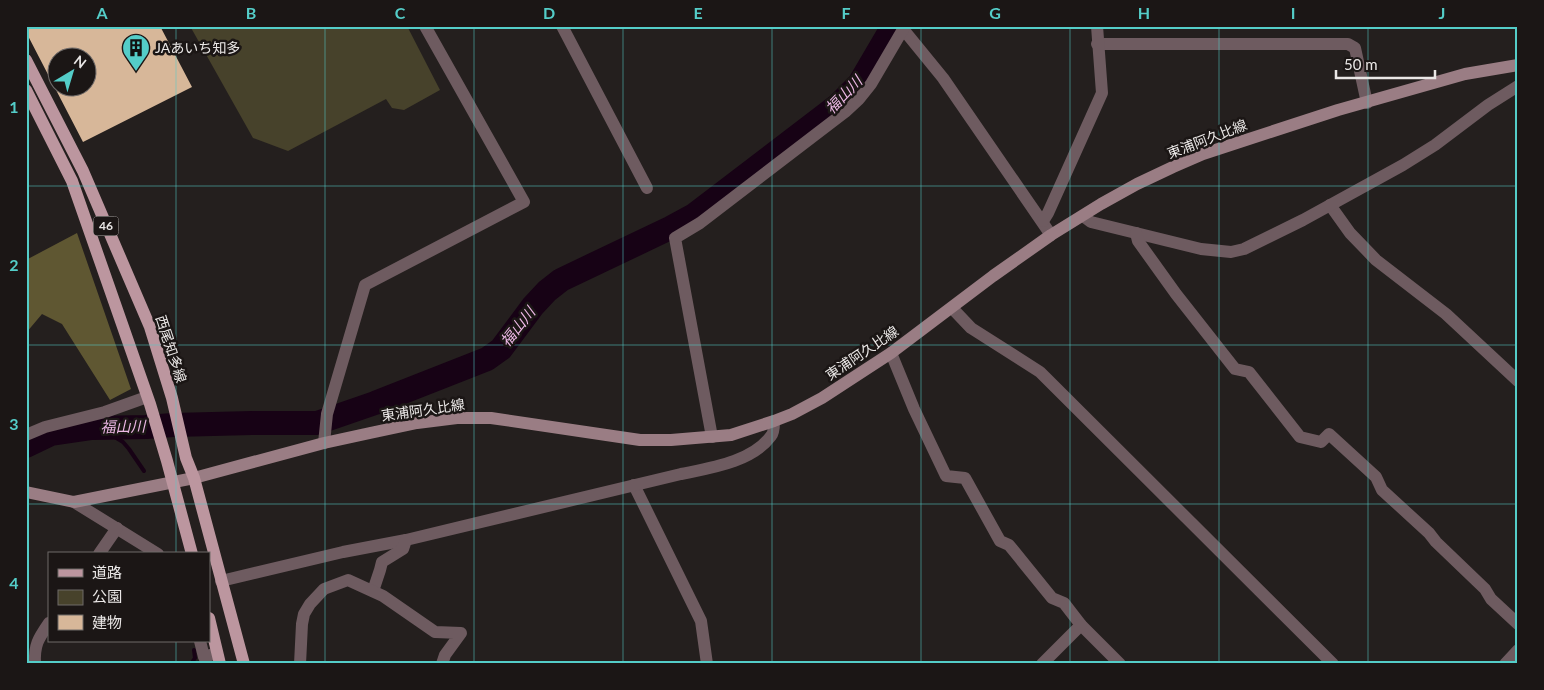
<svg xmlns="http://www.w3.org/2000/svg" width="1544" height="690" viewBox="0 0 1544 690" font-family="Lato,'Noto Sans JP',sans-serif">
<rect width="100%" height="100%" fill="#241f1e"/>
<path fill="#47422b" d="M190,26H407L440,90L404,110L392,108L386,99L288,151L253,138Z"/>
<path fill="#5f5732" d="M77,233L131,389L110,400L62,324L42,314L26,333V260Z"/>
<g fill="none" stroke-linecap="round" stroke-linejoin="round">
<g stroke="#170215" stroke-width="4">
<path d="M100,428L123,442L129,449L144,471"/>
<path d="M191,664L195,658L194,650"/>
</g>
<path stroke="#170215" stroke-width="24" d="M26,446L51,434L92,428L146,427L173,425L252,423H317L375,403L487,359L501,349L533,306L547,291L561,280L670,228L694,215L838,105L859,84L893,26"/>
</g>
<path fill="#d7b799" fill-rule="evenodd" d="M26,26H160L192,87L83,142L26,32ZM58,58H88V88H58Z"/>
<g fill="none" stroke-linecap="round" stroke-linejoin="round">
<g stroke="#6e5b60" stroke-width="12">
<path d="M562,26L647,188"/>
<path d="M903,29L943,78L1051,235"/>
<path d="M1097,44H1348L1355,48L1367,103"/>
<path d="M1330,205L1350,233L1376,260L1446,314L1518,381"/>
<path d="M1083,216L1091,222L1201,249L1231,252L1244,249L1303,220L1403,165L1435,145L1488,105L1518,86"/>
<path d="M1043,221L1048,213L1102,93L1097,26"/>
<path d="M1136,233L1138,241L1176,294L1235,369L1249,372L1300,437L1321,442L1329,434L1376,477L1382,490L1429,533L1436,542L1485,589L1491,599L1518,624"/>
<path d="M952,308L971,328L1040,372L1333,664"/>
<path d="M891,353L914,409L946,476L965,478L1000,541L1009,545L1052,598L1064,603L1081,625L1120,664"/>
<path d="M26,435L45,427L105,412L147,397"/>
<path d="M712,437L675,238L700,223L845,112L859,99L871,84L905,26"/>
<path d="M324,443L327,414L365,285L524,202L425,26"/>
<path d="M634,485L701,621L707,664"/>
<path d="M74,502L158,554"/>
<path d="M99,554L117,528"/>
<path d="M221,581L343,552L406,540L681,474C710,468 752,462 771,436C774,433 774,426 774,421"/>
<path d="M373,591L380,570L382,562L403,549L406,540"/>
<path d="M200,641L204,657L217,653"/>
<path d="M35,664C34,645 38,639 49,623"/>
<path d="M300,664L302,624L304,614L310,604L324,589L348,580L383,596L435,632L461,633L445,655L442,664"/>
<path d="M1042,664L1081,625"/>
<path d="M1505,664L1518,650"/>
</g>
<path stroke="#9a7d84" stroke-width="12" d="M26,492L74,502L194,478L324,443L370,433L417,423L457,418H491L640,440H671L731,435L774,421L792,414L822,398L891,353L993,276L1051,235L1101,204L1137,184L1173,167L1203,154L1338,110L1465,74L1518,65"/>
<g stroke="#bc969f" stroke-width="12">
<path d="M26,60L83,171L150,327L172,398L186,458L194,478L244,664"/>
<path d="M26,90L72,181L150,404L167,461L192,554"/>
<path d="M209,618L220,664"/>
</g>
</g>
<path fill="none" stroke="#54cdc8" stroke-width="1" stroke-opacity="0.55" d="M176,26V554M325,26V664M474,26V664M623,26V664M772,26V664M921,26V664M1070,26V664M1219,26V664M1368,26V664M26,186H1518M26,345H1518M26,504H1518M176,641V664"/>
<defs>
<symbol id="building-pin" viewBox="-11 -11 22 30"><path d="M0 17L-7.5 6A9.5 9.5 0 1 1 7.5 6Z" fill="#54cdc8" stroke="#1b1615"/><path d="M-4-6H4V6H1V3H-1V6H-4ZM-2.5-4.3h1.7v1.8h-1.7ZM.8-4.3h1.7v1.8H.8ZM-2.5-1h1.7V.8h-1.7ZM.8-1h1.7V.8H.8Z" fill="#111"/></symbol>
</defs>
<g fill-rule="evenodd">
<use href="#building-pin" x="120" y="32" width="32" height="43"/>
</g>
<g text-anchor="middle" stroke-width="5" stroke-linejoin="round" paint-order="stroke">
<rect fill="#1b1615" stroke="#aca8a7" stroke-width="1" x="93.5" y="216.5" width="25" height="19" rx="4"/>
<g font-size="12" font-weight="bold" fill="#eae7e6">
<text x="106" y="230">46</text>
</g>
<g font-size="14" fill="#eae7e6" stroke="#1b1615" text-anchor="start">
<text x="155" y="53">JAあいち知多</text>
</g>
<g font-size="14" fill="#eae7e6" stroke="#1b1615">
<text transform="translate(1207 139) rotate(-21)" y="5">東浦阿久比線</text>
<text transform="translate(171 349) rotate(72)" y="5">西尾知多線</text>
<text transform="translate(862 353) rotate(-34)" y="5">東浦阿久比線</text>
<text transform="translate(423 410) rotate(-8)" y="5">東浦阿久比線</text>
</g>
<g font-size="15" font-style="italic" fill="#edb8e6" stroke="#1b1615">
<text transform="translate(844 95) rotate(-46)" y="5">福山川</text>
<text transform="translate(518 327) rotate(-51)" y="5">福山川</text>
<text transform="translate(123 427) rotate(-1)" y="5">福山川</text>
</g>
</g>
<rect width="1544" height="690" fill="none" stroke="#1b1615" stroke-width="55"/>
<rect x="48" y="552" width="162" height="90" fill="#1b1615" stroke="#6e6a69"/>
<rect x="58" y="569" width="25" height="8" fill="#bc969f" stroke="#6e6a69"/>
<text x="92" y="578" font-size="15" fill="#eae7e6">道路</text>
<rect x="58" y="590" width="25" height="15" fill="#47422b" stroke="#6e6a69"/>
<text x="92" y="602" font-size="15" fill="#eae7e6">公園</text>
<rect x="58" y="615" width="25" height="15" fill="#d7b799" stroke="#6e6a69"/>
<text x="92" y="628" font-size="15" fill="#eae7e6">建物</text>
<g transform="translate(72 72) rotate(38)"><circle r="24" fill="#1b1615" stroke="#6e6a69"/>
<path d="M0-4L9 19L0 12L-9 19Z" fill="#54cdc8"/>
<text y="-8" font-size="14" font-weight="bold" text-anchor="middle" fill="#eae7e6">N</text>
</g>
<path d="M1336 70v8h99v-8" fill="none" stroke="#eae7e6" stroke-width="2.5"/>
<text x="1344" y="70" font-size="15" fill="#eae7e6" stroke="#1b1615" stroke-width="4" paint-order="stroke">50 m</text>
<rect x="28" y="28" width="1488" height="634" fill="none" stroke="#54cdc8" stroke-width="2"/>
<g font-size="16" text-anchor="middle" font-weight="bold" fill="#54cdc8">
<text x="102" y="19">A</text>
<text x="251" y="19">B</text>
<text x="400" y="19">C</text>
<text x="549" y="19">D</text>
<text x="698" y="19">E</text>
<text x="846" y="19">F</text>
<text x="995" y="19">G</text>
<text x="1144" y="19">H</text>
<text x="1293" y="19">I</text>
<text x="1442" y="19">J</text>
<text x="14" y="113">1</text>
<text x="14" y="271">2</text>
<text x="14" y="430">3</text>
<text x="14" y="589">4</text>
</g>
</svg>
